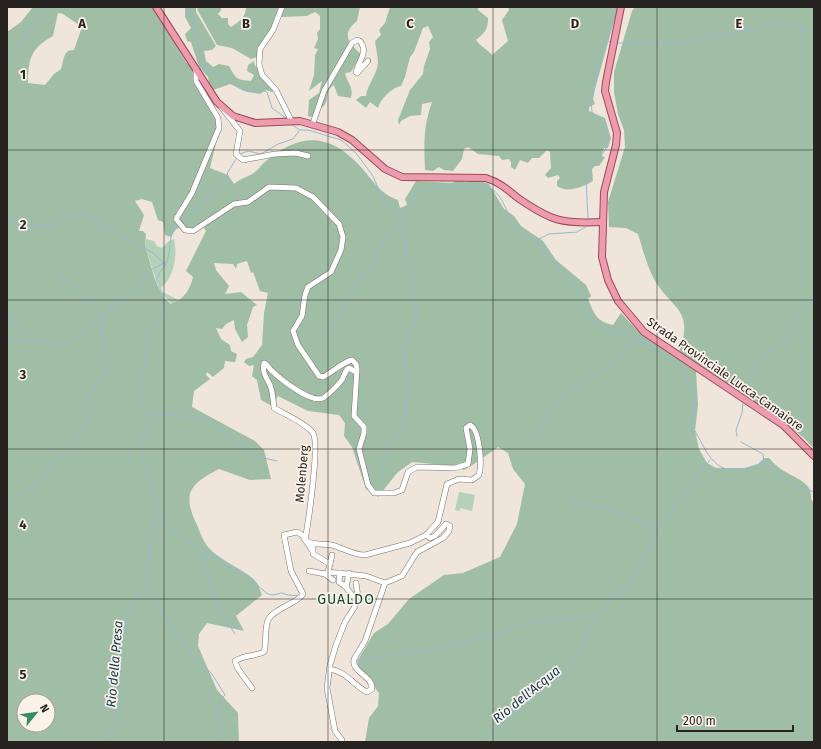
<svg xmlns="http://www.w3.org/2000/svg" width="821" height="749" viewBox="0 0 821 749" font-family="'Fira Sans',sans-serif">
<rect width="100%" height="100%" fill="#efe5db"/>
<g fill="#b4d1ba">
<path d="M146,239L154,241L157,246L162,248L169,241L174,239C178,255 174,277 161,288L163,292L180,301L172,304L160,292L145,246Z"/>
<path d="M459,492L475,495L472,511L460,508V511L455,510Z"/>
</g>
<g fill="#a0bea6" fill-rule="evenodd">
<path d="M33,7H153L186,62L195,72C195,93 216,107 218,128L191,193L177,211L174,219L180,228L176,229L171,237L165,235L163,222L158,220L152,202L142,199L135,201L144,215L139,231H143L146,234L145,246L156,283L164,298L171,304C184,299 190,290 193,277L186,271L206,231L203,226L234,205L249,203L270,188L296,189L312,198L338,224L341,237L340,250L330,271L308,286L301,316L292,331L319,377L352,361L355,364L354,370L349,367C343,376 327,398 315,398C308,397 292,385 286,380C278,374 272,368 262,366V374L269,386L272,406L261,400L257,380L252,376L254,365L249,366L244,362L246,359L253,357L262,345L264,313L268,293L260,291L253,272L251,273L247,261L237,264L236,269L233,264L214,263L216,270L229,286L225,294L241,292L257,305L253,307L247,325L248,337L242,342L235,329L234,320L226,324L222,329L216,328L221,339L230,345L231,351L237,354L235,362L225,361L224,368L213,377L207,372L206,375L210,379L194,391L192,407L255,441L264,450L271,479L250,480L219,469C189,484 182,494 197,525C200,532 203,541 208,547C221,562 247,570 257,583C259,586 260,591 262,595L236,616L244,631L207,623L199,634L198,646L217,690L238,713L239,742H7V32L21,22ZM58,13L63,14L82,27L74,50C63,49 64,61 61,69L54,74L45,85L28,83C28,59 31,48 53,36ZM24,701H48V725H24Z"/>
<path d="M185,7H196V12L216,46L212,50L204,51L206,61L213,67L219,64L229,66C236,79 237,80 251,81L254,75L247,71L248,65L254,61L255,66L262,68L264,74L277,88L272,92L266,90L260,94L248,92L230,84L213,90L209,84L208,77L199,67L191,42L187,41L185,34L191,28L185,17Z"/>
<path d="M197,7L210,8L221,7V10L218,14L222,18H228V24L231,27C239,22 246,17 246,7H280C278,14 276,22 272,28C266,39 258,43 260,56L251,59L232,48L217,45L198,11Z"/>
<path d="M284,7H360L357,21C341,34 348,42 361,54L351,72L345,73C347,83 354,86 351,98L338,96L334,85C327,89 328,95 326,102C324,108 315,112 311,117L308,116L309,100L319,93L322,81L309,91L314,75L315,55L318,49L314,48L318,39L317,33L320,29V16L315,12L307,16L280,17Z"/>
<path d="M390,7H478V10L488,18C488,30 484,33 476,40C482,48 486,48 492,55L508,41L502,20L509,10L508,7H618L595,89L593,99L595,104L589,107V111L605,118L611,138L608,148H604L601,156L605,157L599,166H595L592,169L593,181C585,186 567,194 557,186V181L560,178L558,175L548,178L545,175L551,168L550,152L547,150L539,158H532L528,163L520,160L515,170L511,167V162L509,159L502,160L499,156L478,154L468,147L464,149L462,159L453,171L444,170L439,167L433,171L425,170C424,143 423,128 432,102L422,104L421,115L410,116L401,121L399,125L398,120L410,90L423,74L424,66L430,49L429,42L433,37L428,26L423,28L414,52L410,57L405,77L401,86C392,87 380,100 378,108L370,102L366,108L356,100L361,96H366C367,85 377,75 378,63C378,57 376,48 375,41L381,35L379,30L385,23Z"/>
<path d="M635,7H814V449L804,438L780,419L679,352C696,306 668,309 652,275C646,262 642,247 638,234L626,228L609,227L608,202L625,147L624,130L618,114L614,92V72L632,11Z"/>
<path d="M217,139L210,168L228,175L234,184C242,177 249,177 255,172C259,169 262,164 266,161C299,134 327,132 358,164C371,177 379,194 398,200L400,208L407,205L405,199L416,181L452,183L458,180L465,182L479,180L489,184L504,209L514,216L521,226L543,241L556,260L586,285L591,296L588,299C595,315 596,321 613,325L621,313L636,329L696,371L698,405L695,431L699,449L707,463L716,468H745L758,464L764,458H769C773,462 776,466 781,469C793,478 813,481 811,499L814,504V742H365L369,718L378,706L379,693L357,666L358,660L374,633L388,624L409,599L444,575L463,573L500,557L517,524L525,484L513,469L508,453L498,447L474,464L464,470L454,466L412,462L397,473L378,497L366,489L352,447L344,436L345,423L339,415L308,411L278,396L276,400L265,373L266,366L314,400L323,399L347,371L359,369L352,358C341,361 333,370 322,376L320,375L299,344L295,332L310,288L322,281L343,251L341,223L314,196L296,186L269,185L248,200L233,202L192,229H187L178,219Z"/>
</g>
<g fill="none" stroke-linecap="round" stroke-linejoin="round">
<g stroke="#97b9ce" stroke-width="1">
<path d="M189,7L201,57L207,70C213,70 234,86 243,90C251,94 259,88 267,92L272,108L286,118"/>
<path d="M606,40L611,42"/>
<path d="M615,43H684L709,36L753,29L776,23L791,25L814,34"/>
<path d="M7,64L31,27L50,7"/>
<path d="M291,124L300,130H308L341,140L356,153L373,176L385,204L393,214L404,211L412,198L421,189C432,187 484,184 493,190C504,197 507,216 515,226C522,235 533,239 542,245C548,250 550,257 554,263C560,270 568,275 573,282C583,295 583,314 596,324C605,331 617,330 627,335C645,342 669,357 682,372C691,382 697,394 694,407C693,412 691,418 692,422C693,430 699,437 702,444C719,476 733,473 764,463"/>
<path d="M240,154L248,151L261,154L278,144L293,139L299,131"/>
<path d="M588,219L586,178L588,168L600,158L606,148L608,138L606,132L603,125L592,112L591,100L600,54L610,33L615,7"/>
<path d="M7,221L40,226L55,224L71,215H85L153,253L164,263"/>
<path d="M182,222L224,184L228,172L236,159"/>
<path d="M175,225C169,235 171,249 167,261C165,268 156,275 156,282C156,295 168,291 163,310C161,320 152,324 148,333L140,395L141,406L149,415L146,435L141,442V450L156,510L166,527L203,551L248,576L258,586L268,594L273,595L282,593L288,595L300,596"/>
<path d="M535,241L549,234L577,232L587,226"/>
<path d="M58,274L73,284L103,315"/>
<path d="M7,307L23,340"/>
<path d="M327,334C343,302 367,275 384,243C389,236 396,229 401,221"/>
<path d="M7,341H48L66,345L103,316"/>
<path d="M744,395L759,358L782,344L791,334L797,318L814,299"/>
<path d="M148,413L203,418L219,428L236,442L259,457L277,461"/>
<path d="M737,436L736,430L742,413L743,403"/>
<path d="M536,438L551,408L577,386L589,381L611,363L625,347L634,343H642"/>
<path d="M741,442L763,454L764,462"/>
<path d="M765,463L788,482L814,492"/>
<path d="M383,478L382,465L387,450L390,443L401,430L404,422L407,380L403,347L417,316L400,213"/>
<path d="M566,499L595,507H602L640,521L656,531"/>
<path d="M7,508L20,493L39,484L52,464L74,442L87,421L88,406L93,387L105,376C105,360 97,327 105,313L138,289L149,271L166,262"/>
<path d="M203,552C206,579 219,611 235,634"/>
<path d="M145,587L186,647L212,674L225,695C213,705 218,728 221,742"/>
<path d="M357,661L457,645L483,636L492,637L531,622L596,617"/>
<path d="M106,742L117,720L122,699V652L127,616L145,587L154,525L158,516"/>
<path d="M481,742L527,702L572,669L589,626L611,599L623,589L641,566L655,534L710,460"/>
</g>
<defs>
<g id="minor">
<path d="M282,7L273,30L260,49L259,64L262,75L276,90L291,120"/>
<path d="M196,69V81L218,118L219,128L192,193L176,219L185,230L193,231L234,204L248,202L269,187L296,188L313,197L339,224L343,237L341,250L331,272L308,287L305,295L302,316L293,331L298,345L319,376L323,377C333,372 341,363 352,360L356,364L357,369L354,416L364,427V433L359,449L368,485L374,493H394L402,490L408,472L417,467L455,468L468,464L470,449L466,428L470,425C480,430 482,465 479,475L472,480L459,479L447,484L438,522L426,535L410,543L365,555C353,555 343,548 332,545C323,543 312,546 305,540C308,524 320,444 313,433C306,423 284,414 274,408C273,400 273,392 270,385C266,377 262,373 264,363L266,364C274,375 310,404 323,398C328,395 337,386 341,381C345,376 344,371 349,368L354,371L357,369"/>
<path d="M222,108L240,131L236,154L243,160L275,154L296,153L308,156"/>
<path d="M313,123L324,91L352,43L357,40L360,41C369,52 358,62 356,72L357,73L368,61"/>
<path d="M313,548V554L330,564"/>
<path d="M309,571L325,574L328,572L332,555"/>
<path d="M328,572L366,576L385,583"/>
<path d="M340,573L339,582L346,587L356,601"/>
<path d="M325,574L333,580"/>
<path d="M346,587L349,573"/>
<path d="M330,669C347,672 353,685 367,692L372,689C373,676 351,672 354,659L365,641L385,583L402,576L417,552L443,538L449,531L450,526L446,524L435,536L430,538L426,535"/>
<path d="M252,688L238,669L235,661C247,654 253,657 264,652C267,642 264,630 268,620C274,608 297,604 303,594L291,571L284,535L297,532L302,535L312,550"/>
<path d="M342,740L335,731L327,688L330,665L336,645L345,622L354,608L358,597L356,583"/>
</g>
<g id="major">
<path d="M156,7L217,102L233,116L255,123L300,121L338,132L352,140L385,169L402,177L486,178C499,182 508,190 518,198C551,221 562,224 602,222"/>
<path d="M621,7L606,82L605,91L617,133L616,145L604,192L602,257L608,280L618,301L644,332L783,425L814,456"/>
</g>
</defs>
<use href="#minor" stroke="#797168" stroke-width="6"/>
<use href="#major" stroke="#9f4758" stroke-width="8"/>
<use href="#minor" stroke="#fff" stroke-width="5"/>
<use href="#major" stroke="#ec9cad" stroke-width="6"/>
</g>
<path fill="none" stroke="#272320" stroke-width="1" stroke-opacity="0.55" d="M164,7V742M328,7V742M493,7V742M657,7V742M7,150H814M7,300H814M7,449H814M7,599H814"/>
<g text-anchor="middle" stroke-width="3.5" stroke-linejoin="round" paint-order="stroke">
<g font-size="12" fill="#272320" stroke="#fcf2e9">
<text transform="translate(725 374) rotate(35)" y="4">Strada Provinciale Lucca-Camaiore</text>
<text transform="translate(302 474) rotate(-85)" y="4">Molenberg</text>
</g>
<g font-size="13" font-style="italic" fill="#0a384f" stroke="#fcf2e9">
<text transform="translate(114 664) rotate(-85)" y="5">Rio della Presa</text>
<text transform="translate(526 694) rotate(-39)" y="5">Rio dell'Acqua</text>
</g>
<g font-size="14" letter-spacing="1" fill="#094d31" stroke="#fcf2e9">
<text x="346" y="604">GUALDO</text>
</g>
</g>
<g font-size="13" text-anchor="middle" font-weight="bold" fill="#272320" stroke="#fcf2e9" stroke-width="3.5" stroke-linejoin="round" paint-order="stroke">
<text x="82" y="28">A</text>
<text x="246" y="28">B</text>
<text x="410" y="28">C</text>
<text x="575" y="28">D</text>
<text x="739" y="28">E</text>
<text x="23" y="79">1</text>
<text x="23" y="229">2</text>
<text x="23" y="379">3</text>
<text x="23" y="529">4</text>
<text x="23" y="679">5</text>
</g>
<rect width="821" height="749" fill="none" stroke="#272320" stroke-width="16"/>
<g transform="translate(36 713) rotate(61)"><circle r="19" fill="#fcf2e9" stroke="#a79f99"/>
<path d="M0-3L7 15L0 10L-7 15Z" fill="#338d64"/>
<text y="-6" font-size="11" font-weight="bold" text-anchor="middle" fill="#272320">N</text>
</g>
<path d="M677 725v6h116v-6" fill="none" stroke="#272320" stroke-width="2"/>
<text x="683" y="725" font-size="12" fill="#272320" stroke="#fcf2e9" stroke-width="3" paint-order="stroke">200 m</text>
</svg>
